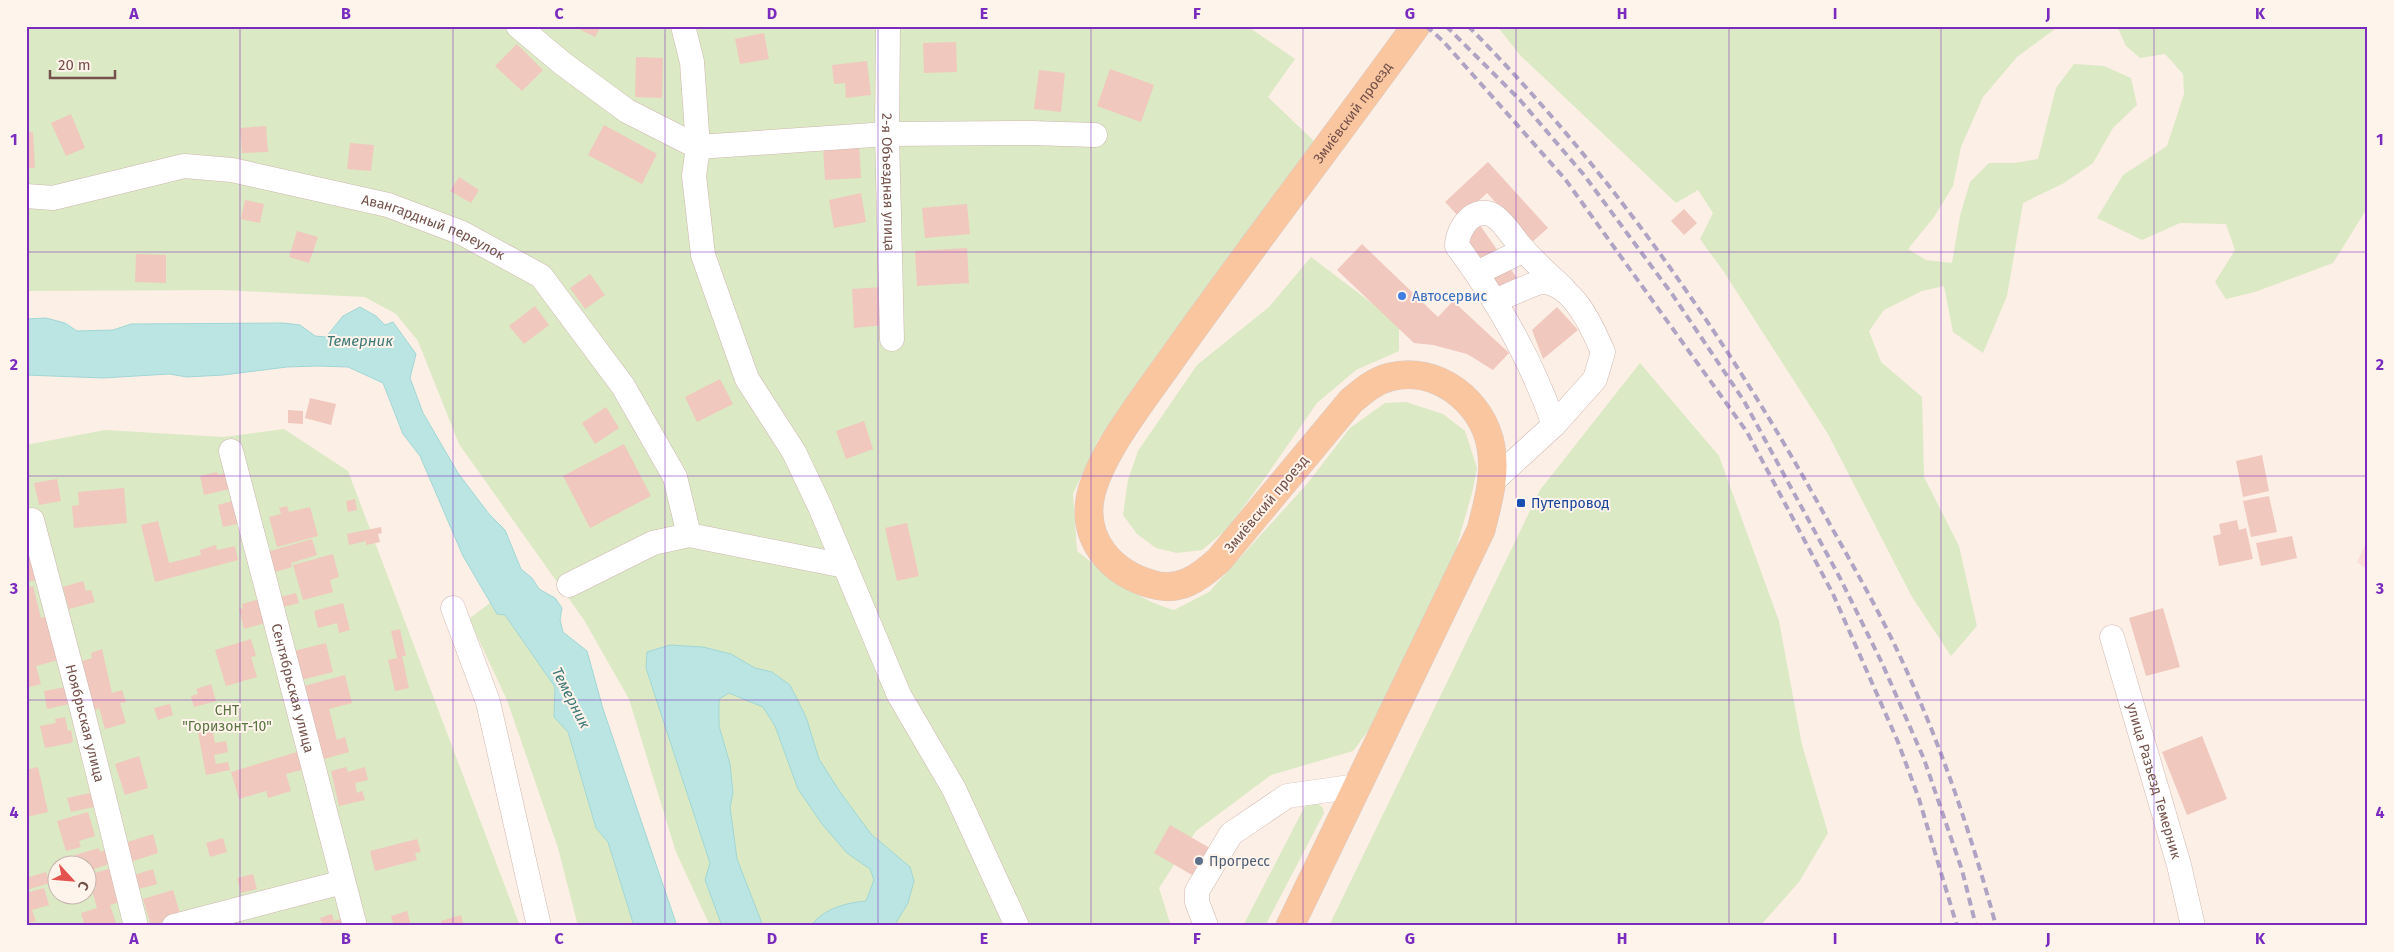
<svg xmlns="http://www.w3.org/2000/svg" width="2394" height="952" viewBox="0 0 2394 952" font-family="'Fira Sans',sans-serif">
<rect width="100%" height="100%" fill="#fcefe6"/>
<path fill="#fcddda" d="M2368,539V570L2357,562Z"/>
<g fill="#dbe9c4" fill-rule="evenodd">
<path d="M26,26H1247L1295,59L1268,97L1316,143L1098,440L1073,494L1077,551C1108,575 1137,600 1174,610L1209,592L1307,484L1350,428L1385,403L1406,402L1443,414L1465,431L1477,468L1472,493L1456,549L1374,723L1353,751L1271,775L1196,831L1159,888L1171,926H710L676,852L629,699L584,620L459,444L418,341L396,314L365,297L222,290L26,291Z"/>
<path d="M1497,26H2059L2017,57L1983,97L1961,147L1953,186L1934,217L1908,249L1926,260L1952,263L1960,216L1970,182L1989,163H2014L2038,159L2056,88L2074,64L2104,66L2131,78L2137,105L2113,128L2093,163L2064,183L2023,203L2007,296L1983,353L1953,332L1944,286L1922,291L1884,310L1869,331L1881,362L1922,397L1924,477L1959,546L1977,626L1951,656L1912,597L1828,434L1724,272L1700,239L1713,213L1698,190L1676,203L1520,55Z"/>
<path d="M2117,26H2368V207L2333,263L2255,292L2226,299L2215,282L2235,250L2226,224L2180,223L2142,240L2097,218L2123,175L2167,146L2184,94L2183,74L2165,54L2140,58L2126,46Z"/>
<path d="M1311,257L1399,324V351L1356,370L1317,403L1262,482L1227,529L1202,550L1177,553L1156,548L1137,534L1123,515L1128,480L1138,451L1197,365L1269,307Z"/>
<path d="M1640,363L1719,456L1779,621L1802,745L1828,833L1799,882L1760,926H1329L1540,490Z"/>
<path d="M284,429L348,471L520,926H26V445L105,430L223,437ZM58,864H88V894H58Z"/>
<path d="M491,602L497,613L505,615L555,687L554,716L568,732L596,828L608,842L634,926H578L558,848L507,700L469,619Z"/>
<path d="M1318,803L1323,808L1324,813L1265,926H1243L1306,804Z"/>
</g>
<g fill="#bbe5e3" stroke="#a1d7d5">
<path d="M360,307L376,316L385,325L393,322L416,354L410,378L423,413L458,473L489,514L505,530L521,569L532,578L539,589L555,598L562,608L560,620L563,632L587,651L603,709L677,926H634L608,842L596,828L568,732L554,717L555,687L505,615L497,614L463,556L420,456L403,434L383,383L348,367L318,366L287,367L223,375L187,377L169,374L103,378L26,375V319L46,318L65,323L77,331L113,330L131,324L283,323L300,325L315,336L326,337L343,316Z"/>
<path d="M670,645L703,647L731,654L755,668L772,672L790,685L806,717L819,759L840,792L871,834L910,867L914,881L908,903L894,926H811C824,908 846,903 866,901L874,880L870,869L847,853L822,824L798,789L775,726L763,707L729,693L719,699V726L730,764L733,793L730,807L737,859L763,926H722L705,880L710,863L646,668L647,652Z"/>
</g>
<g fill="#f1c8be">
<path d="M573,26H601L595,37Z"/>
<path d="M764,33L769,59L740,64L735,39Z"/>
<path d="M956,42L957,72L924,73L923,43Z"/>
<path d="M517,44L543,70L522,91L495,66Z"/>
<path d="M636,57L663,58L662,98L635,97Z"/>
<path d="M867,61L871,95L846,98L845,83L834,84L832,65Z"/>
<path d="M1110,69L1154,85L1141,122L1097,106Z"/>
<path d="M1039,70L1065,73L1061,112L1034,109Z"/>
<path d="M71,114L85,148L66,156L51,123Z"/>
<path d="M604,125L657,154L642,184L588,155Z"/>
<path d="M266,126L268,152L242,153L240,128Z"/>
<path d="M33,132L35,168H26V133Z"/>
<path d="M350,143L374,145L371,171L347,169Z"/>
<path d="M859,143L861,178L825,180L823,145Z"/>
<path d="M1488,162L1548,228L1532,242L1487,193L1460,218L1445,202Z"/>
<path d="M459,177L479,190L471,203L450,191Z"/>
<path d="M861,193L866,222L834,228L829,200Z"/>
<path d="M245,200L264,204L260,223L241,219Z"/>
<path d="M967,204L970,234L925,238L922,208Z"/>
<path d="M1684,209L1697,223L1684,235L1671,221Z"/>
<path d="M1477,221L1526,291L1509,303L1460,233Z"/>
<path d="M297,231L318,237L309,263L289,257Z"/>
<path d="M1362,244L1438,317L1453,301L1509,353L1493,370L1467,354L1433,345L1414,343L1337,270Z"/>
<path d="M967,248L969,283L917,286L915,251Z"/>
<path d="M136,254L166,255V283L135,282Z"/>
<path d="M590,274L605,295L585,309L570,288Z"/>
<path d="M882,287L885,325L854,328L852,289Z"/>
<path d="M535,306L549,325L524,344L509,326Z"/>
<path d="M1557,307L1578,330L1543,359L1532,330Z"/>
<path d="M720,379L733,404L697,422L685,397Z"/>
<path d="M310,398L336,404L331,425L305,418Z"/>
<path d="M606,407L619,428L595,444L582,423Z"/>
<path d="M288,410L303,411V424L288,423Z"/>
<path d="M864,421L873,449L846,459L836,431Z"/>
<path d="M624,444L651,496L590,528L563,476Z"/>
<path d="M2262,455L2269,491L2243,497L2236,461Z"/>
<path d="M217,472L218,475L230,472L234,488L204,495L200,476Z"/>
<path d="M57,479L61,501L39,505L34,483Z"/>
<path d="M124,488L127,523L74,528L72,506L79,505L78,492Z"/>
<path d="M2269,496L2277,532L2251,537L2243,501Z"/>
<path d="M355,499L357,510L348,512L346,501Z"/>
<path d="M236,500L241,523L223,527L218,505Z"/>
<path d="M287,506L289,512L310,507L318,536L277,547L269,517L281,514L279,508Z"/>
<path d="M2237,520L2239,530L2246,528L2253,559L2219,566L2213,536L2221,534L2219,524Z"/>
<path d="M158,521L169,563L201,555L200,550L216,545L217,550L235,546L238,560L155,582L141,525Z"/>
<path d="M907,523L919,576L897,581L885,528Z"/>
<path d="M381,527L382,533L378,534L380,542L366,545V541L349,545L347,534Z"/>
<path d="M2292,536L2297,558L2261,566L2256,543Z"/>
<path d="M312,539L317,555L291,563L292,567L269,574L263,553Z"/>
<path d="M33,553L39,580L26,582V555Z"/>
<path d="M333,554L339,577L330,580L333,592L303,600L293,565Z"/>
<path d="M83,581L86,591L91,590L95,602L69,609L63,587Z"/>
<path d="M33,586L41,618L51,615L62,659L36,666L41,684L26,688V588Z"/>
<path d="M296,593L299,603L283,607L280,597Z"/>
<path d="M259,599L265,623L244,629L239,609L243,608L242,604Z"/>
<path d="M343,603L350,630L339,633L337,623L318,628L314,611Z"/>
<path d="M2163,608L2180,667L2146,676L2129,618Z"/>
<path d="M400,629L406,656H402L409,688L395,691L388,660L397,658L391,631Z"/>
<path d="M251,639L256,656L251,657L257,677L226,686L215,650Z"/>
<path d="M326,643L333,672L301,680L294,651Z"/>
<path d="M102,649L112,693L122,690L126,702L120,703L126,723L105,729L99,708L95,710L80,662L92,658L91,653Z"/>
<path d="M345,675L352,703L329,709L337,740L345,737L349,752L324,759L304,686Z"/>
<path d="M211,684L216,701L194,707L191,696L198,694L196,689Z"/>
<path d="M66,687L69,704L47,709L44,691Z"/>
<path d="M170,704L173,715L158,720L154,708Z"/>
<path d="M65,717L68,731L71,730L73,740L71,743L45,748L40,726L56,723L55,719Z"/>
<path d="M211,724L215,743L226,741L228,752L214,755L216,764L228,762L230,770L206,775L197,727Z"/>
<path d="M2202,736L2227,799L2187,815L2162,752Z"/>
<path d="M300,751L305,769L286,774L291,791L268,798L266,791L239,799L231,772Z"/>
<path d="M139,756L148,788L125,795L115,764Z"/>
<path d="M38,767L48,812L26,817V770Z"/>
<path d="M346,767L348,772L365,767L368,780L355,783L357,793L362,791L365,800L339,806L331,771Z"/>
<path d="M90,793L94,807L71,812L67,798Z"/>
<path d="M88,812L95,836L79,841L81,847L66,851L57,821Z"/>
<path d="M1170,825L1227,858L1211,886L1154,853Z"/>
<path d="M153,834L158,853L130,862L124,843Z"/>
<path d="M223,838L227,852L210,857L206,843Z"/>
<path d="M417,839L421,852L415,853L417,860L375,871L370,851Z"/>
<path d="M99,848L100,852L105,850L109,864L88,871V864H78L75,855Z"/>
<path d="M112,868L123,901L110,905L117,926H85L81,913L97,908L92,890L96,889L91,874Z"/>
<path d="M153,869L157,884L135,890L131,876Z"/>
<path d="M46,872L50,883L26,890V878Z"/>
<path d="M253,874L257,889L241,893L237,878Z"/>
<path d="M44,888L49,905L32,910L36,921L29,923L26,913V893Z"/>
<path d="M173,890L181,917L151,925L143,899Z"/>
<path d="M407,911L411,926H394L391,916Z"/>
<path d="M332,914L334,921L344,918L346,926H323L320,918Z"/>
<path d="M461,915L464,926H442L441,921Z"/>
</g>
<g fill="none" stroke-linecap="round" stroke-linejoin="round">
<defs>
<g id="minor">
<path d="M518,26L562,63L627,111L698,147L887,134L1031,133L1095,135"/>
<path d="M683,26L692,62L698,147L694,176L703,255L747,379L794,452L821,509L899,695L954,789L1017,926"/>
<path id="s1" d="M888,26L887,134L892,339"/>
<path id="s2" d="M26,196L53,198L184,166L232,170L388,205L462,233L541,276L623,386L675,477L689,535"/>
<path d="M1477,273L1524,250"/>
<path d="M1554,425C1532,361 1497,300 1457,246C1457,228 1475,204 1494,216C1503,221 1515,240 1522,248C1535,263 1550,276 1564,289"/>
<path id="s3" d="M231,451L355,926"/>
<path d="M1494,480L1554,425L1595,379L1603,352C1593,329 1573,282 1542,282C1533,283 1505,297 1495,301"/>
<path id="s4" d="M32,520L81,705L136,926"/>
<path d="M569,585L653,543L689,535L845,566"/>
<path d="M453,608L488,702L539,926"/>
<path id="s5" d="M2112,637L2179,865L2193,926"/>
<path d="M174,926L343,882"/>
<path d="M1206,926L1197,902V891L1231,834L1287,796L1357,786"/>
</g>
<g id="major">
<path id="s6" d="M1290,926L1481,530C1488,502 1496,476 1491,447C1483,401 1436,365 1390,377C1374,381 1363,391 1351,401L1219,560C1199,578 1179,593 1151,584C1112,573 1083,541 1090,499C1098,455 1146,396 1171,360C1251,247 1335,138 1416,26"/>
</g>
</defs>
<use href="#minor" stroke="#cfb7af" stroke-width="25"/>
<use href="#major" stroke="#d8cfcd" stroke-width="29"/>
<use href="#minor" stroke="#fff" stroke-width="24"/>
<use href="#major" stroke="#f9c6a0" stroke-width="28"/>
<g stroke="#b0a4c5" stroke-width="4" stroke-dasharray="8 5" stroke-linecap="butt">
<path d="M1426,26L1443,41L1565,179L1747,432L1833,594L1898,742L1919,799L1957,926"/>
<path d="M1446,26L1520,100L1584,175L1672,294L1744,401L1840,578L1882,663L1924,759L1962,870L1976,926"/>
<path d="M1468,26C1606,165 1723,332 1818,503C1845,552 1874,601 1898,652C1939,739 1971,833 1996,926"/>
</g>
</g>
<path fill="none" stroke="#7b2cbf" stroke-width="1" stroke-opacity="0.55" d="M240,26V926M453,26V926M665,26V926M878,26V926M1091,26V926M1303,26V926M1516,26V926M1729,26V926M1941,26V926M2154,26V926M26,252H2368M26,476H2368M26,700H2368"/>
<circle fill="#3f7fe0" stroke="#fff4ec" stroke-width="2" cx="1402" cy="296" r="5"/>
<rect fill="#1a4fb4" stroke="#fff4ec" stroke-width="2" x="1516" y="498" width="10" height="10" rx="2.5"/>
<circle fill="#5c6f8a" stroke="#fff4ec" stroke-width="2" cx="1199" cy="861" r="5"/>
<g text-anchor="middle" stroke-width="4" stroke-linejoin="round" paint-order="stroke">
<g font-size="14" fill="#75524b" stroke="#fff4ec">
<text dy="5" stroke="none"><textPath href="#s6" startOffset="1574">Змиёвский проезд</textPath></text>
<text dy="5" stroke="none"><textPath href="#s1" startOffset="156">2-я Объездная улица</textPath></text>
<text dy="5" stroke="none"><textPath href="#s2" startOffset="420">Авангардный переулок</textPath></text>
<text transform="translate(1266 504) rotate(-50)" y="5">Змиёвский проезд</text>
<text dy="5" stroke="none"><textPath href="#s3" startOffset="245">Сентябрьская улица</textPath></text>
<text dy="5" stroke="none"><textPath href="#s4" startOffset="210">Ноябрьская улица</textPath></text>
<text dy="5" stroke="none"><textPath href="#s5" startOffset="150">улица Разъезд Темерник</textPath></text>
</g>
<g font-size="14" fill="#366cbe" stroke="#fff4ec" text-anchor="start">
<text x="1412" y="301">Автосервис</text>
</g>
<g font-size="14" fill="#164399" stroke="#fff4ec" text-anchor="start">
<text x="1531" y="508">Путепровод</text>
</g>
<g font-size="14" fill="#5a7441" stroke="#fff4ec">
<text x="227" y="715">СНТ<tspan x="227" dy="16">"Горизонт-10"</tspan></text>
</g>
<g font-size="14" fill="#4e5e75" stroke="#fff4ec" text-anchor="start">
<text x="1209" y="866">Прогресс</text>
</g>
<g font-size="15" font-style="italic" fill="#3f7978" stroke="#fff4ec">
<text x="360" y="346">Темерник</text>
<text transform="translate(571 698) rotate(63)" y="5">Темерник</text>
</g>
</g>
<rect width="2394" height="952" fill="none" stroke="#fff4ec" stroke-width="55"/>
<g transform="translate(72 880) rotate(116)"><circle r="24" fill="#fff4ec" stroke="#c8b3ac"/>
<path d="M0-4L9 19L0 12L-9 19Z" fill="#e3524e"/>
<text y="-8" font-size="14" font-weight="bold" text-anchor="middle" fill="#75524b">С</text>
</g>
<path d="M50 70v8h65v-8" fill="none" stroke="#75524b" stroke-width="2.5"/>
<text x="58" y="70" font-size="15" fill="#75524b" stroke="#fff4ec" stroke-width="4" paint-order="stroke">20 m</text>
<rect x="28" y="28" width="2338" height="896" fill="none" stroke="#7b2cbf" stroke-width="2"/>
<g font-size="16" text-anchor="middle" font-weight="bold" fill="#7b2cbf">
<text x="134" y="19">A</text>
<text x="346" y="19">B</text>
<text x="559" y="19">C</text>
<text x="772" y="19">D</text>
<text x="984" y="19">E</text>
<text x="1197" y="19">F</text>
<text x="1410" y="19">G</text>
<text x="1622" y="19">H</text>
<text x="1835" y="19">I</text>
<text x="2048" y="19">J</text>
<text x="2260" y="19">K</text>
<text x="14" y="145">1</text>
<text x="2380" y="145">1</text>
<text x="14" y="370">2</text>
<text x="2380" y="370">2</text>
<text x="14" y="594">3</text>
<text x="2380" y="594">3</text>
<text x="14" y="818">4</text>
<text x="2380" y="818">4</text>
<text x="134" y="944">A</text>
<text x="346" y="944">B</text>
<text x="559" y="944">C</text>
<text x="772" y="944">D</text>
<text x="984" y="944">E</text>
<text x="1197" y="944">F</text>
<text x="1410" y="944">G</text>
<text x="1622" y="944">H</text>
<text x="1835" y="944">I</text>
<text x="2048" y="944">J</text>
<text x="2260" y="944">K</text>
</g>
</svg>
